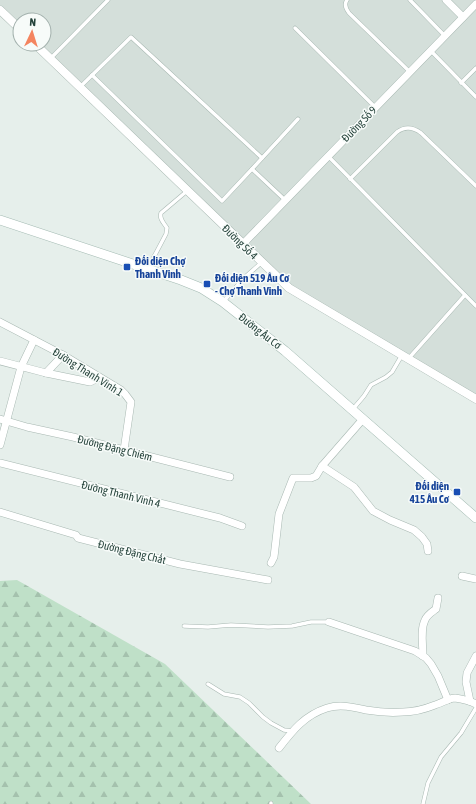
<svg xmlns="http://www.w3.org/2000/svg" width="476" height="804" viewBox="0 0 476 804" font-family="'Asap Condensed',sans-serif">
<defs>
<pattern id="forest-firs" width="22" height="20" patternUnits="userSpaceOnUse"><rect width="22" height="20" fill="#bfe0c8"/><path d="M5 1l3.5 6h-7zM16 11l3.5 6h-7z" fill="#a4c1ad"/></pattern>
</defs>
<rect width="100%" height="100%" fill="#e6efeb"/>
<path fill="#d4dfda" d="M0,0H476V399L289,288L38,44H44V20H20V26L0,7Z"/>
<path fill="url(#forest-firs)" d="M17,580L165,664L311,804H0V581Z"/>
<g fill="none" stroke-linecap="round" stroke-linejoin="round">
<defs>
<g id="service">
<path d="M347,0C344,4 346,9 349,13L410,72"/>
<path d="M410,0L445,36"/>
<path d="M295,28L375,107"/>
<path d="M431,51L476,97"/>
<path d="M51,58L108,0"/>
<path d="M92,75L222,201L252,169L285,200"/>
<path d="M461,83L476,68"/>
<path d="M80,87L131,37L262,158"/>
<path d="M328,156L476,306"/>
<path d="M252,169L298,119"/>
<path d="M350,179L397,132C405,126 413,127 421,133L476,186"/>
<path d="M148,268L166,234L167,228C164,223 159,219 161,213L187,191"/>
<path d="M223,302L244,278L261,263"/>
<path d="M409,358L465,295"/>
<path d="M353,409L364,396L371,385L386,377L392,372L402,355"/>
<path d="M184,626L208,627L231,625L268,627L292,626L311,622H329"/>
<path d="M208,684L224,694L240,697L249,703L263,717L271,723L284,730L292,731"/>
<path d="M271,803V804"/>
<path d="M423,804L428,783L441,757L461,733L476,708"/>
</g>
<g id="minor">
<path d="M446,0L463,17"/>
<path d="M242,245L476,4"/>
<path d="M0,322L63,355L121,390L125,394L131,402L124,450"/>
<path d="M0,361L46,373L63,355"/>
<path d="M46,373L90,382L94,380L97,376"/>
<path d="M0,419L27,427L73,437L230,477"/>
<path d="M0,445L21,367L34,340"/>
<path d="M0,463L220,518L242,526"/>
<path d="M322,466L354,487L373,511L390,520L414,530L422,537L427,544L428,551"/>
<path d="M0,512L76,535L78,538L180,564L268,580"/>
<path d="M271,563L274,557L279,514L293,478H311L316,476L322,466L363,419"/>
<path d="M462,576L476,579"/>
<path d="M329,622L415,651L426,658L431,664L438,676L448,700"/>
<path d="M423,656C423,645 420,630 425,620C427,615 432,612 436,609L438,598"/>
<path d="M470,701L466,682L467,673L476,656"/>
<path d="M279,748C293,730 305,715 327,708C340,704 353,707 366,710C378,712 391,713 403,712C413,712 425,709 435,705C442,703 449,698 455,698C462,699 470,701 476,704"/>
</g>
<g id="tertiary">
<path d="M0,10L20,29"/>
<path d="M35,44L289,288L476,399"/>
</g>
<path id="secondary" d="M0,220L181,280L201,288L223,302L285,351L476,518"/>
</defs>
<use href="#service" stroke="#a8b8b2" stroke-width="4.5"/>
<use href="#minor" stroke="#a8b8b2" stroke-width="8"/>
<use href="#tertiary" stroke="#a8b8b2" stroke-width="9"/>
<use href="#secondary" stroke="#a4bbb3" stroke-width="10"/>
<use href="#service" stroke="#fff" stroke-width="3.5"/>
<use href="#minor" stroke="#fff" stroke-width="7"/>
<use href="#tertiary" stroke="#fff" stroke-width="8"/>
<use href="#secondary" stroke="#fff" stroke-width="9"/>
</g>
<g fill="#1a4fb4" stroke="#f7fbf9" stroke-width="1.5">
<rect x="123" y="263" width="8" height="8" rx="2"/>
<rect x="203" y="280" width="8" height="8" rx="2"/>
<rect x="453" y="488" width="8" height="8" rx="2"/>
</g>
<g text-anchor="middle" stroke-width="3" stroke-linejoin="round" paint-order="stroke">
<g font-size="11" fill="#24423a" stroke="#f7fbf9">
<text transform="translate(359 124) rotate(-46)" y="4">Đường Số 9</text>
<text transform="translate(240 242) rotate(44)" y="4">Đường Số 4</text>
<text transform="translate(260 331) rotate(38)" y="4">Đường Âu Cơ</text>
<text transform="translate(88 372) rotate(32)" y="4">Đường Thanh Vinh 1</text>
<text transform="translate(115 448) rotate(14)" y="4">Đường Đặng Chiêm</text>
<text transform="translate(121 494) rotate(14)" y="4">Đường Thanh Vinh 4</text>
<text transform="translate(132 552) rotate(14)" y="4">Đường Đặng Chất</text>
</g>
<g font-size="11" font-weight="bold" fill="#164399" stroke="#f7fbf9" text-anchor="start">
<text x="135" y="265">Đối diện Chợ<tspan x="135" dy="13">Thanh Vinh</tspan></text>
<text x="215" y="282">Đối diện 519 Âu Cơ<tspan x="215" dy="13">- Chợ Thanh Vinh</tspan></text>
<text x="449" y="490" text-anchor="end">Đối diện<tspan x="449" dy="13">415 Âu Cơ</tspan></text>
</g>
</g>
<g transform="translate(32 32) rotate(4)"><circle r="19" fill="#f7fbf9" stroke="#a3b1ad"/>
<path d="M0-3L7 15L0 10L-7 15Z" fill="#f4845f"/>
<text y="-6" font-size="11" font-weight="bold" text-anchor="middle" fill="#24423a">N</text>
</g>
</svg>
